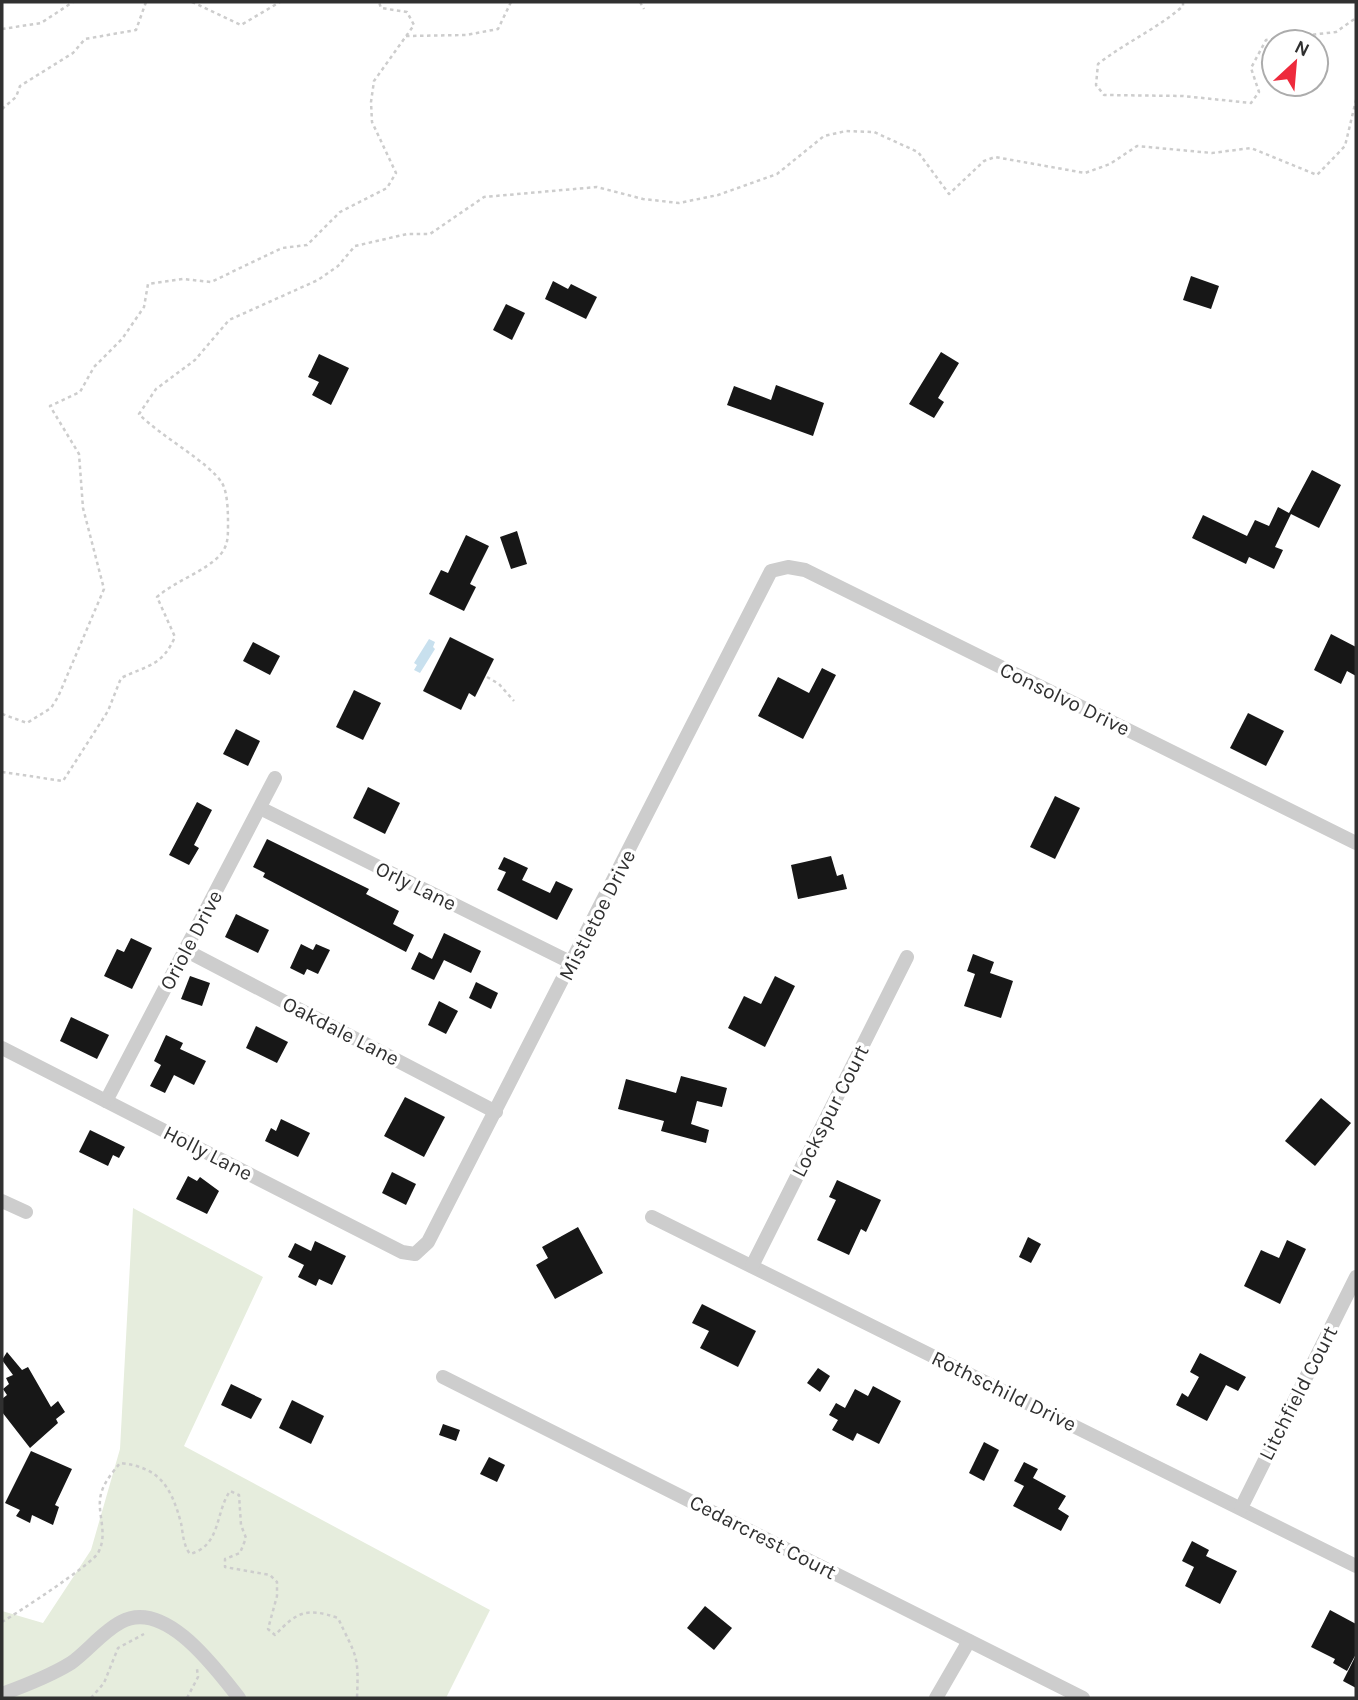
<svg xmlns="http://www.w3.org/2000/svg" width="1358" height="1700" viewBox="0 0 1358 1700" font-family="Karla,sans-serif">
<rect width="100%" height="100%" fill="#fff"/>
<path fill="#e6eddd" d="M133,1208L263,1277L184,1446L490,1610L446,1698H2V1611L43,1623L91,1550L120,1449Z"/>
<path fill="#c8e0ee" d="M429,639L435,642L433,647L435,649L420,673L414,670L417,665L414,663Z"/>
<g fill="#171717">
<path d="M1191,276L1219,286L1211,309L1183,300Z"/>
<path d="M553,281L568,289L571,284L597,297L586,319L545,299Z"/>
<path d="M506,304L525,313L512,340L493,330Z"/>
<path d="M941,352L959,363L938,398L944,402L934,418L909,404Z"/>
<path d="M319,354L349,368L331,405L312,395L319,382L308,377Z"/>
<path d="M776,385L824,403L813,436L727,405L734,386L771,400Z"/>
<path d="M1312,470L1341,485L1319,528L1291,514L1275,547L1283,550L1274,569L1249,557L1246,564L1192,538L1203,515L1247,536L1255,520L1269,526L1278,507L1289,513Z"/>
<path d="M517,531L527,564L511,569L500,537Z"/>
<path d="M466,535L489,546L470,584L476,587L464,611L429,594L441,570L448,573Z"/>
<path d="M1331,634L1356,647V676L1347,671L1341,684L1314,670Z"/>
<path d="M450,637L494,659L475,697L469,693L461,710L423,691Z"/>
<path d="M253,642L280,656L270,675L243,661Z"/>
<path d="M822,668L836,675L803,739L758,716L778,677L809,693Z"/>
<path d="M354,690L381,703L363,740L336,727Z"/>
<path d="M1248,713L1284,731L1266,766L1230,748Z"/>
<path d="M236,729L260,741L248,766L223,754Z"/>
<path d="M368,787L400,803L385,834L353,818Z"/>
<path d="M1055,796L1080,808L1055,859L1030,847Z"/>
<path d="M197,802L212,810L194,845L199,848L189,865L169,855Z"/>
<path d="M267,839L369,889L366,894L399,911L393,924L414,935L406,952L263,877L265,873L253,867Z"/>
<path d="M831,856L837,876L843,874L847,889L798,899L791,865Z"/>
<path d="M504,857L528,868L522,880L550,893L556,881L573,889L557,920L497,890L506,872L498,869Z"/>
<path d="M236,914L269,930L258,953L225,937Z"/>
<path d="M444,933L481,951L471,973L444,960L434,980L411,969L419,952L432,959Z"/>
<path d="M131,938L152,948L132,989L104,976L117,949L124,952Z"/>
<path d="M301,944L313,950L316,944L330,950L318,974L307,969L304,975L290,968Z"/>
<path d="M973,954L994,962L990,973L1013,981L1001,1018L964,1006L975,974L967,971Z"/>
<path d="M190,976L210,983L202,1006L181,999Z"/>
<path d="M775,976L795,986L765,1047L728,1028L744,996L761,1004Z"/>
<path d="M476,982L498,993L491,1009L469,998Z"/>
<path d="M439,1001L458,1011L446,1034L428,1025Z"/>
<path d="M71,1017L109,1035L97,1059L60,1041Z"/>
<path d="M256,1026L288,1042L277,1063L246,1048Z"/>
<path d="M166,1035L183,1043L180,1049L206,1061L194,1085L174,1075L165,1093L150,1086L161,1065L154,1061Z"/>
<path d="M681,1076L727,1088L722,1107L697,1101L691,1124L709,1130L706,1143L661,1131L664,1121L618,1109L626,1079L676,1093Z"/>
<path d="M405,1097L445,1117L424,1157L384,1136Z"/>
<path d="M1321,1098L1351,1123L1315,1166L1285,1141Z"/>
<path d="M281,1119L310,1133L298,1157L265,1141L271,1128L276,1131Z"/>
<path d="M90,1130L125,1147L119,1158L113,1155L108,1166L79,1152Z"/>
<path d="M392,1172L416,1184L406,1205L382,1193Z"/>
<path d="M188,1176L197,1181L200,1177L219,1191L207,1214L176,1199Z"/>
<path d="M837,1180L881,1200L866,1232L861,1229L849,1255L817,1240L836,1200L829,1197Z"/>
<path d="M578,1227L603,1273L555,1299L536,1265L548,1258L542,1247Z"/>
<path d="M1028,1237L1041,1244L1031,1263L1019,1257Z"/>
<path d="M1287,1240L1306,1249L1280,1304L1244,1286L1261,1250L1279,1258Z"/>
<path d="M315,1241L346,1256L332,1285L319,1279L316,1286L298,1277L304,1265L288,1257L295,1243L311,1251Z"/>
<path d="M702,1304L756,1331L738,1367L700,1348L709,1331L692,1323Z"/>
<path d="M7,1352L22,1370L28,1367L51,1407L58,1401L65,1412L56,1419L58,1423L30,1448L2,1412V1399L7,1395L3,1389L9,1384L6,1378L13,1375L2,1360Z"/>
<path d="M1200,1353L1246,1377L1238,1391L1226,1385L1207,1421L1176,1405L1182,1393L1188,1397L1199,1377L1190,1372Z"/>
<path d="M818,1368L830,1376L820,1392L807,1383Z"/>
<path d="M231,1384L262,1399L251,1419L221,1405Z"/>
<path d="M873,1386L901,1401L879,1444L857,1433L853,1441L832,1430L838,1420L829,1415L836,1403L845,1408L855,1389L868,1396Z"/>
<path d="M292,1400L324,1416L311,1444L279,1428Z"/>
<path d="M443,1424L460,1430L456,1441L439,1435Z"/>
<path d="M984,1442L999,1450L984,1481L969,1473Z"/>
<path d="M31,1451L72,1469L55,1505L59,1507L53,1525L32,1515L30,1523L16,1516L20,1510L5,1503Z"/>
<path d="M489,1457L505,1465L497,1482L480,1474Z"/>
<path d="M1024,1462L1038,1469L1033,1478L1066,1496L1058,1509L1069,1516L1061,1531L1013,1506L1024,1486L1014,1481Z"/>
<path d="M1192,1541L1209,1550L1206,1556L1237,1571L1220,1604L1185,1586L1194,1567L1182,1561Z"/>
<path d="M705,1606L732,1628L714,1650L687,1628Z"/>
<path d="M1330,1610L1356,1624V1654L1347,1671L1333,1663L1335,1659L1311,1647Z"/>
<path d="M1356,1655V1688L1343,1681Z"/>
</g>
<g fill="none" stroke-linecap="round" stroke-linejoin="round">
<g stroke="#cdcdcd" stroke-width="2.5" stroke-dasharray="3.5 3.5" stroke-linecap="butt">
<path d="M192,2L241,25L280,2"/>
<path d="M640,2L644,9"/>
<path d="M1183,2V6C1157,29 1126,42 1098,64L1096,85L1104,95L1183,96L1251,103L1259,92L1251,68L1266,40L1336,32L1356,18"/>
<path d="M2,29L41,23L73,2"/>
<path d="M406,36L466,35L498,29L511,2"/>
<path d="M2,109L16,97L20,86L73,53L85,39L136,30L146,2"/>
<path d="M487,677L499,684L514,701"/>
<path d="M2,714L27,723L51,708L58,697L104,589L83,508L79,454L50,406L80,392L94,367L122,339L144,307L148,284L183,279L211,282L282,248L307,245L340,212L387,188L396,173L372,122L371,102L374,81L414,25L407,12L381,8L379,2"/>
<path d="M2,772L63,781L108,711L121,678C148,665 162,666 175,637L157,597C175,581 206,571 220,555C228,546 228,537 228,525C228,514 228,493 222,483C209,462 160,436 139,414L156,389L195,360L229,320L318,280L338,266L355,246L407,234H430L484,197L597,187L643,199L679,203L718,195L777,174L824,136L846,131L874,132L918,152L949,194L984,161L995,157L1085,173L1110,164L1137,146L1212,153L1251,148L1317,175L1345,146L1356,100"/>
<path d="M2,1622C17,1613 91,1565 98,1553C109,1533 96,1513 101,1494C104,1482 113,1472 120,1463C159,1467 171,1486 181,1523C183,1533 183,1545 190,1554C221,1546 215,1513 230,1491L239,1495L241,1525L246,1538L240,1553L225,1559V1567L270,1575L277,1582V1596L268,1629L275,1635C297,1612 306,1607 338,1618C356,1657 359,1653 357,1698"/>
<path d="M91,1698L104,1683L118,1648L144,1634"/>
<path d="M187,1698L198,1677L197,1669"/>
</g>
<g stroke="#cdcdcd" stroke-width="14">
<path d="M260,808L572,963"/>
<path d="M185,950L496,1112"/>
<path d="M2,1048L402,1252L415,1254L428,1242L771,571L788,567L805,570L1356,843"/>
<path d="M106,1101L275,778"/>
<path d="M2,1201L26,1212"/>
<path d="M652,1217L1356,1566"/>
<path d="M752,1266L907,957"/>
<path d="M443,1377L1083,1698"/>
<path d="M1241,1508L1356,1277"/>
<path d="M2,1694C24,1686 50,1676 71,1663C88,1651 102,1632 121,1622C165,1598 216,1669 239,1698"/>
<path d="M936,1698L969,1641"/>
</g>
</g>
<g text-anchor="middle" stroke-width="7" stroke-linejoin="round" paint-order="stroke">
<g font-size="21" fill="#303030" stroke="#fff">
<text transform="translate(1065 699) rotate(26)" y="7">Consolvo Drive</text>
<text transform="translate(416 886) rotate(26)" y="7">Orly Lane</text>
<text transform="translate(597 915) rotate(-63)" y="7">Mistletoe Drive</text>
<text transform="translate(191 940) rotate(-62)" y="7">Oriole Drive</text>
<text transform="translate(341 1031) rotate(27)" y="7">Oakdale Lane</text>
<text transform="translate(830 1111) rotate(-63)" y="7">Lockspur Court</text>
<text transform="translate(208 1153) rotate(27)" y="7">Holly Lane</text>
<text transform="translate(1004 1391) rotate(26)" y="7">Rothschild Drive</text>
<text transform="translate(1298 1393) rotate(-63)" y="7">Litchfield Court</text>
<text transform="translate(763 1537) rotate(27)" y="7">Cedarcrest Court</text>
</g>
</g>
<rect width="1358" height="1700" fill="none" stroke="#303030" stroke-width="7"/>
<g transform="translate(1295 63) rotate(26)"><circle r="33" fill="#ffffff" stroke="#acacac" stroke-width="2"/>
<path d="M0-5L12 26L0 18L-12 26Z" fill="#ee2a3c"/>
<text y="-10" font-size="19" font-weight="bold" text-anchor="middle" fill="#303030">N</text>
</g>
</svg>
